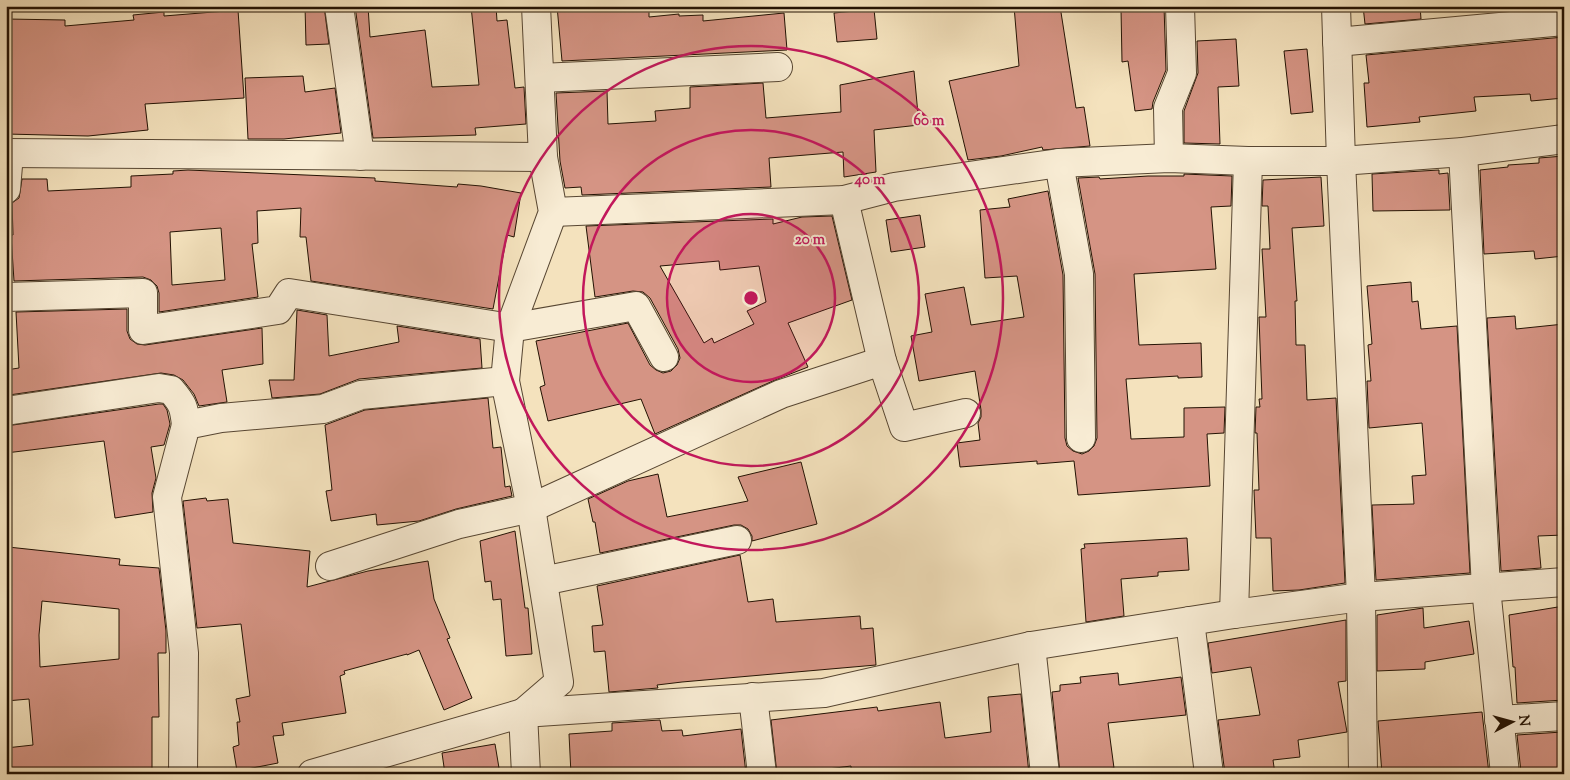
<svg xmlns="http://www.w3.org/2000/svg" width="1570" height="780" viewBox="0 0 1570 780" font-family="'Sorts Mill Goudy',serif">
<rect width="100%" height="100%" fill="#f4e2bd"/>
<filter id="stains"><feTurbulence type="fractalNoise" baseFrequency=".004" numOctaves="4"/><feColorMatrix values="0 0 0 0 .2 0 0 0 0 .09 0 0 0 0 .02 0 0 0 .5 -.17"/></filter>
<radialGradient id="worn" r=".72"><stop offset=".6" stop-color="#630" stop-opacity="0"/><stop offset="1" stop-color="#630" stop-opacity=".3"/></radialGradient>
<g fill="#d59484" stroke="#231203" fill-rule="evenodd">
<path d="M305,6H324L329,44L306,45Z"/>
<path d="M355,6H368L370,37L425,30L432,87L479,85L471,6H496L497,21L507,20L515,88L524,87L526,124L475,128L476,135L373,138Z"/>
<path d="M557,6H649V17L679,14V16L703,15V21L784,13L787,50L562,61Z"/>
<path d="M1014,6H1060L1076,108L1084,107L1090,146L1043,150L1042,147L1001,156L968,160L949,81L1019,66Z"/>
<path d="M1140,6H1164L1166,70L1153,102L1152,109L1135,111L1128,61L1122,62L1121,9Z"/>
<path d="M1363,6H1420L1421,19L1365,24Z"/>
<path d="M874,9L877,39L837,42L834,13Z"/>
<path d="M238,10L244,98L145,104L148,130L88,136L6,134L7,19L65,20V26L134,20L133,15L164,12V16Z"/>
<path d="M1564,37V98L1531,101L1530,94L1474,97L1476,111L1419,117L1420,122L1367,127L1364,83H1369L1366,55Z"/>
<path d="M1236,39L1239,86L1218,87L1220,144L1184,143V111L1198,73L1197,41Z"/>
<path d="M1307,49L1313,112L1291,114L1284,51Z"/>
<path d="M914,71L919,125L874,130L876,172L844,177L843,152L769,158L771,187L582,195L581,187L565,188L560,161L556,93L607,91L608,124L656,121L655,111L690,108V87L763,83L766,118L841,112L840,85Z"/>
<path d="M303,76L305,92L335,88L341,133L284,139H248L245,78Z"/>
<path d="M1564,156V256L1535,259L1534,251L1484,254L1480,170L1508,167V165L1539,163V158Z"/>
<path d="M188,170L375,178V181L457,187L458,184L481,186L521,193L514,237L507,235L493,309L311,281L306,237H300L301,208L257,211L258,243L252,244L258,297L159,312V293L157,286L151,280L143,277L14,281L11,235H13L12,203L19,198L22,179H47L48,191L131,187V176L173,174V171ZM221,228L225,280L172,285L170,232Z"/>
<path d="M1439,170V174L1448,173L1450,210L1373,211L1372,174Z"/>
<path d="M1184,174L1232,176L1231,206L1211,207L1216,269L1134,274L1139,345L1201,343L1202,377L1178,378V376L1126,379L1131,439L1184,437V408L1225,407L1224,433L1207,434L1210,486L1078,495L1074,461L1037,464V461L960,467L957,443L980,440L978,423L981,417V410L975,371L919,381L911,336L932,332L925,294L964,287L971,325L1024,317L1017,276L985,278L980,210L1010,207L1008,199L1048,191L1063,275L1065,438L1067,446L1073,451L1082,454L1089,451L1094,446L1097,438L1095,274L1078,178L1099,177L1100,179L1148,176H1184Z"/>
<path d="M1321,177L1324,226L1292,228L1297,301H1295L1296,345H1305L1307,400L1336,398L1345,583L1299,590L1273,591L1271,538H1256L1254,490H1259L1257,433H1255L1256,407H1260L1259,399H1262L1259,317H1266L1262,249H1270L1268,206H1262L1263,180Z"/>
<path d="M920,215L925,247L891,252L886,220Z"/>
<path d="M832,216L852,300L788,323L808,367L775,380L655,434L641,399L548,421L540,387L545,385L536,341L628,323L650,365L656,370L663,373L671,371L677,365L680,358L678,349L650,298L643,292L633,291L595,297L586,226L773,219V224L802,217ZM719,261L720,270L759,266L766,302L747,311L754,324L714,343L712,338L704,343L660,266Z"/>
<path d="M1411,282L1412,302L1418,301L1421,329L1457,326L1470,573L1376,580L1372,505L1414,504L1412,476L1426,475L1422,423L1369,428L1367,381H1371L1368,345L1372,344L1367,286Z"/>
<path d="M127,309V331L130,339L137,344L145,345L262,328L263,364L222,370L227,402L199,406L194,394L183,380L174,375L161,373L9,395L6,370L19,368L16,312Z"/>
<path d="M297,310L327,315L329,356L399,342L397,326L480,339L482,368L359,379L320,394L272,398L269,380H294Z"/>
<path d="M1515,316L1516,329L1564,324V535L1538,536L1541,568L1501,571L1487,318Z"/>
<path d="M488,398L493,448L501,447L505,487L510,486L512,496L456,509L419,521L377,525L376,514L331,521L326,491L332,490L325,425L365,410Z"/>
<path d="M159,404H163L167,410L170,424L164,445L151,447L156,478L152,493L153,512L115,518L104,441L6,453V426Z"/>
<path d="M801,462L817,524L752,541V536L748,529L741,525H734L600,553L595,522H593L588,499L628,481L658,474L667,517L748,501L738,477Z"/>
<path d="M206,498L207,501L228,499L233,543L310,551L307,587L368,571L428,561L434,599L450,638L447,639L472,698L444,710L419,650L407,655V654L344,671L345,674L340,676L346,713L282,723L284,735L273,736L278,763L237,771L233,747L239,745L237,722H240L236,699L250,696L241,624L197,628L183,501Z"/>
<path d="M515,531L525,608H528L532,654L506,656L501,599L493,600L491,581L485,582L480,541Z"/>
<path d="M1187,538L1189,570L1158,572V576L1121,579L1124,616L1086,622L1081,549L1085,548L1084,544Z"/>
<path d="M8,547L120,559L119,565L159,568L166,631V653H158L159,717H152V774H97V770L54,774H6V748L33,745L29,699L6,701ZM42,601L119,609V659L40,667L39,635Z"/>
<path d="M740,555L748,602L773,599L776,622L860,616L861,629L873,628L876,665L682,682L657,685L658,688L609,692L605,651L594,652L592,626L603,625L597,586Z"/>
<path d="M1564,606V700L1517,703L1515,667H1513L1509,615Z"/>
<path d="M1423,608L1424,628L1469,621L1474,654L1425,662V669L1377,671V615Z"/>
<path d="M1346,620V681L1338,682L1347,732L1298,740L1300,757L1273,760L1275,774H1225L1218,720L1260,715L1251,667L1212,673L1208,643Z"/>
<path d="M1118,673L1119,685L1181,677L1186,715L1108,723L1114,768L1073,774H1060L1052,692L1060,691V685L1081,683L1080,677Z"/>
<path d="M1021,694L1029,774H851V766L789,774H777L771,720L877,707L878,711L940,702L945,738L991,732L988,697Z"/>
<path d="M1482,712L1489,774H1382L1378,721Z"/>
<path d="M660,720L662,731L682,730L683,736L741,729L746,774H571L569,734L612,731V723Z"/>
<path d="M1562,732L1564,770L1521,772L1517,735Z"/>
<path d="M495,744L500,774H445L442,753Z"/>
</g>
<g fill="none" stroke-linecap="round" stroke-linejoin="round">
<defs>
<g id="minor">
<path d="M339,6L360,156"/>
<path d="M1336,6L1341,161L1361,597L1363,774"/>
<path d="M1337,42L1564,21"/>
<path d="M540,78L778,67"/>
<path d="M1463,152L1486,588L1505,774"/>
<path d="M6,153L543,157"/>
<path d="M1169,158L1168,108L1182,73L1180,6"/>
<path d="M1059,163L1079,274L1081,438"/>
<path d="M6,189L9,154"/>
<path d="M844,200L882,361L904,427L966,413"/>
<path d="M553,212L844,200L894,187L1059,163L1169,158L1248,161H1341L1463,152L1564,139"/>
<path d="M6,297L143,293V330L278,310L289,293L510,328L636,306L664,357"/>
<path d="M6,411L159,388L171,390C183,404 184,407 186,425"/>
<path d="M330,566L459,524L531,508L781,394L882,361"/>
<path d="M543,581L737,540"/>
<path d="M1234,614L1248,161"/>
<path d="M1190,621L1209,774"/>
<path d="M1031,646L1045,774"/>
<path d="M753,697L762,774"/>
<path d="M523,713L559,682L531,508L505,381L510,328L553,212L543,157L536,6"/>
<path d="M523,713L526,774"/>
<path d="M1499,720L1564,716"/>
<path d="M183,774L184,653L167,497L186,425L221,418L323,409L361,395L505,381"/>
<path d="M312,774L523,713L824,693L1031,646L1234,614L1361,597L1564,582"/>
</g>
</defs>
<use href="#minor" stroke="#574632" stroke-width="30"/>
<use href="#minor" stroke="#f8ecd4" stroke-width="28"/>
</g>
<circle cx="751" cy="298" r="84" fill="#c2185b" fill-opacity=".12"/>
<g fill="none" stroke="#c2185b" stroke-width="2.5">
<circle cx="751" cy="298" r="84"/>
<circle cx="751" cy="298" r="168"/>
<circle cx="751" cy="298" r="252"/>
</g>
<circle cx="751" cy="298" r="8" fill="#c2185b" stroke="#f8ecd4" stroke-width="2.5"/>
<g font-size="15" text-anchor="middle" font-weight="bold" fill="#c2185b" stroke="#f8ecd4" stroke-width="4" stroke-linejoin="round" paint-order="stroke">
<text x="929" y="125">60 m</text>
<text x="870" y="184">40 m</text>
<text x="810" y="244">20 m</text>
</g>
<rect width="1570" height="780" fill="none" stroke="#f4e2bd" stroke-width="25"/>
<rect x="8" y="8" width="1555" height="765" fill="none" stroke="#231203" stroke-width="2.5"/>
<rect x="12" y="12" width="1545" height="755" fill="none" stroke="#231203"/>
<g transform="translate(1512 722) rotate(84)" stroke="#f8ecd4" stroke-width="4" paint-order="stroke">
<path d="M0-4L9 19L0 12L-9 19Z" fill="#231203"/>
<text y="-8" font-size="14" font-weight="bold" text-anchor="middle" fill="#231203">N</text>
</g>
<rect width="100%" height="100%" filter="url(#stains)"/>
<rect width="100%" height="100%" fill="url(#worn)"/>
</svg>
